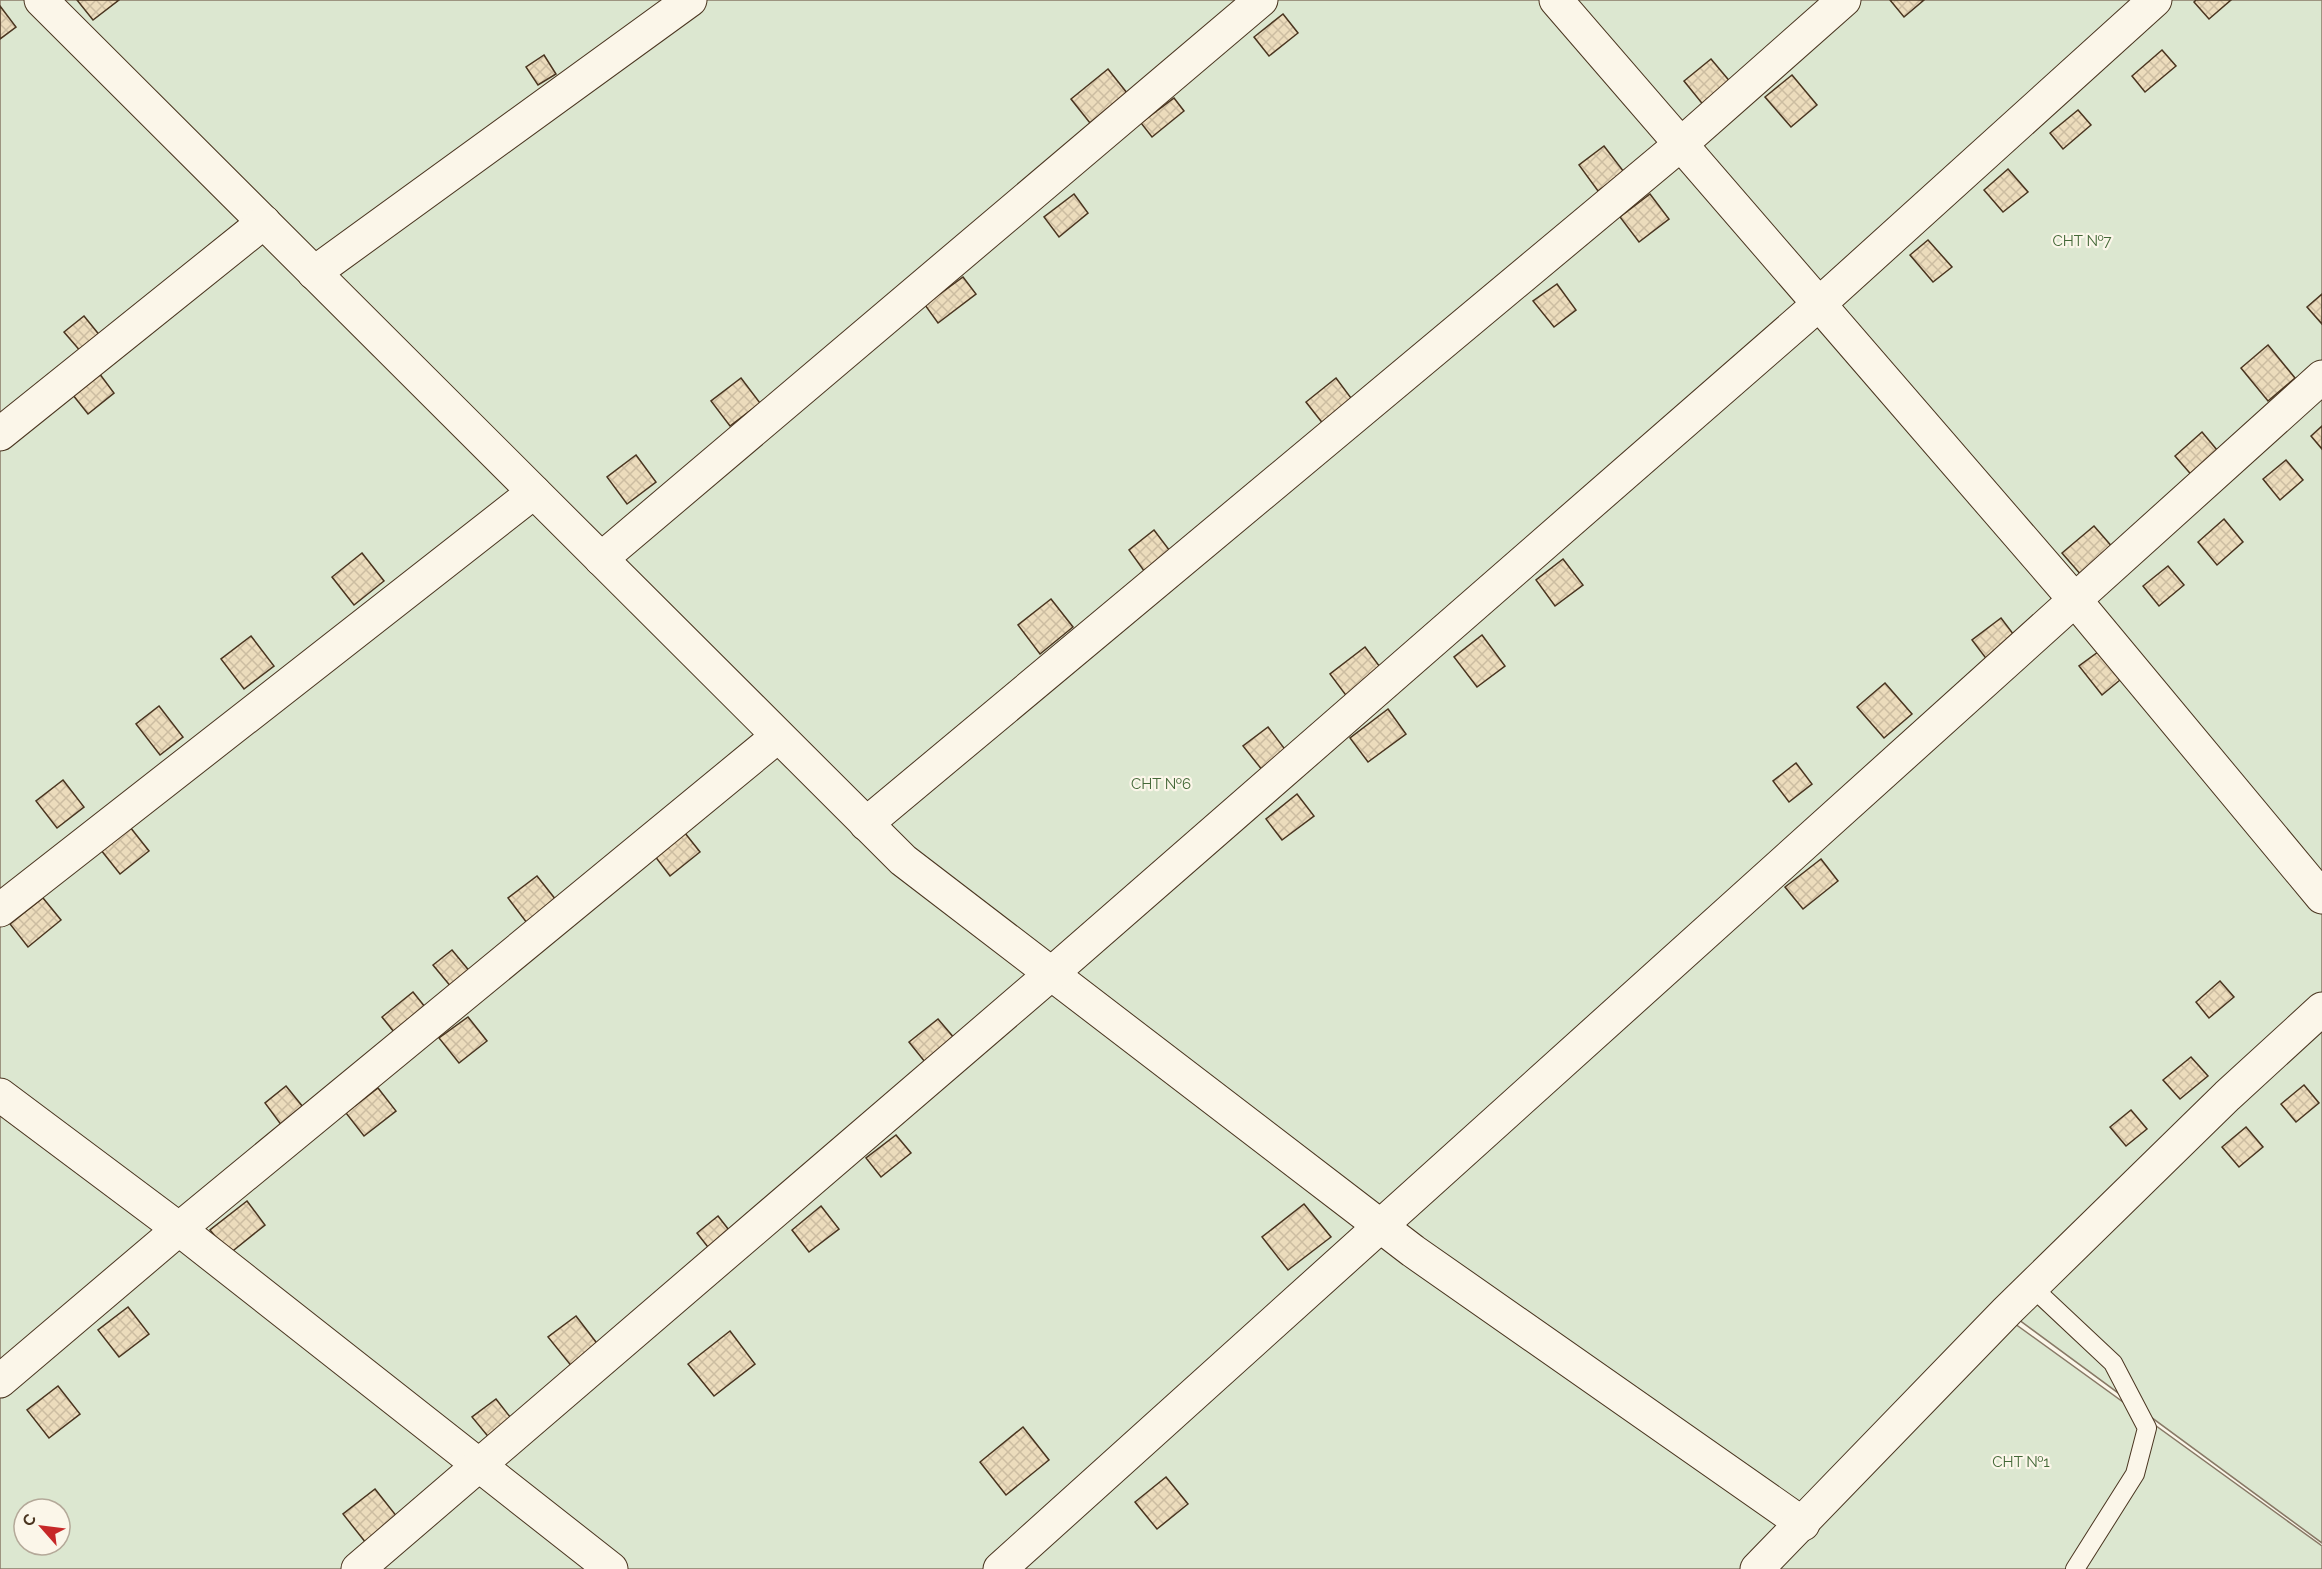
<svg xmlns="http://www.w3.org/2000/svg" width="2322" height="1569" viewBox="0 0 2322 1569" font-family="Raleway,sans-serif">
<defs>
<pattern id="building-cross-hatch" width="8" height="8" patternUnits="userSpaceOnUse" patternTransform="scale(1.5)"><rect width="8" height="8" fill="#ecdcbc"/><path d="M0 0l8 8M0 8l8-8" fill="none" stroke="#ccbda1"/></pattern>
</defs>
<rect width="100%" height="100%" fill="#fbf6e9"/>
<path fill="#dce7d0" stroke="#887966" stroke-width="1.5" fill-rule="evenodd" d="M0,0H2322V1543L2015,1317L2011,1321L2322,1546V1569H0ZM24,1509H60V1545H24Z"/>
<g fill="url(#building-cross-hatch)" stroke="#4a3520" stroke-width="1.5">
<path d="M77,0H119L93,20Z"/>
<path d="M1890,0H1924L1904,17Z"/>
<path d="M2196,0H2231L2209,19L2194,2Z"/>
<path d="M0,6L16,27L0,39Z"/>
<path d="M1283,14L1298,33L1269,56L1254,37Z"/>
<path d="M2162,50L2176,66L2145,92L2132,76Z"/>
<path d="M544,55L556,74L538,85L526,67Z"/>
<path d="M1711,59L1732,84L1705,107L1684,81Z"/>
<path d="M1108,69L1127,93L1090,123L1071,99Z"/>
<path d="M1792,75L1817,105L1791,127L1765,97Z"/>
<path d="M1174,98L1184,111L1152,137L1141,123Z"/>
<path d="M2078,110L2091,125L2063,149L2050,133Z"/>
<path d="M1604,146L1624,172L1598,191L1579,165Z"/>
<path d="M2008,169L2028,192L2003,212L1984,190Z"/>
<path d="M1074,194L1088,213L1059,237L1044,217Z"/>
<path d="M1650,194L1669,219L1639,242L1620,217Z"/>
<path d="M1928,240L1952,267L1933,282L1910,255Z"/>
<path d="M963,277L976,294L938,323L925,305Z"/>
<path d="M1557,284L1576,310L1554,327L1533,301Z"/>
<path d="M2322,294V324L2307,307Z"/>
<path d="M84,316L101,337L82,353L64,332Z"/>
<path d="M2268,345L2295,378L2268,401L2241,368Z"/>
<path d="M99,373L114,393L88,414L73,395Z"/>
<path d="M741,378L760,403L730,426L711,401Z"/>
<path d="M1336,378L1354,402L1324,425L1306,402Z"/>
<path d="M2322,426V449L2311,436Z"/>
<path d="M2202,432L2222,456L2195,479L2175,456Z"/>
<path d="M636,455L656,482L627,504L607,477Z"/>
<path d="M2286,460L2303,480L2280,500L2263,479Z"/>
<path d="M2224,519L2243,542L2217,565L2198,542Z"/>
<path d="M2094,526L2114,549L2082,576L2062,553Z"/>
<path d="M1154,530L1173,555L1147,575L1129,550Z"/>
<path d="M362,553L384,581L354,605L332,577Z"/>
<path d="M1563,559L1583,585L1555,606L1536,580Z"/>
<path d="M2168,566L2184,585L2159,606L2143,586Z"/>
<path d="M1051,599L1073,627L1040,654L1018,625Z"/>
<path d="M2001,618L2017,639L1988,661L1972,640Z"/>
<path d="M1482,635L1505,666L1477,687L1454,657Z"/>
<path d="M251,636L274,666L244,689L221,659Z"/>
<path d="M1365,647L1383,671L1348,698L1330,674Z"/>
<path d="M2098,652L2120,680L2102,695L2079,666Z"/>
<path d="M1885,683L1912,714L1884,738L1857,707Z"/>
<path d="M159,706L183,737L160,755L136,724Z"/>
<path d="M1388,709L1406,734L1368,762L1350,738Z"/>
<path d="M1268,727L1287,752L1263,771L1243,746Z"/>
<path d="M1796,763L1812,784L1789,802L1773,781Z"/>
<path d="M63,780L84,807L57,828L36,801Z"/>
<path d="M1297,794L1314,816L1282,840L1266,819Z"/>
<path d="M130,827L149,851L120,874L101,850Z"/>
<path d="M681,828L700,852L670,876L651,851Z"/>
<path d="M1821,859L1838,881L1803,909L1785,887Z"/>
<path d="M537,876L556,900L527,923L508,898Z"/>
<path d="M43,898L61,920L28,947L10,924Z"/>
<path d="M452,950L471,973L452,988L433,965Z"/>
<path d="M2220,981L2234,997L2209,1018L2196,1002Z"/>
<path d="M413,992L429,1012L398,1037L382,1017Z"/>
<path d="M468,1017L487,1041L459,1063L439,1038Z"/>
<path d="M938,1019L955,1039L925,1062L909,1042Z"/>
<path d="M2191,1057L2208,1076L2180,1099L2163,1080Z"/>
<path d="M2304,1085L2319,1103L2296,1122L2281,1104Z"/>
<path d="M286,1086L307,1112L285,1130L265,1103Z"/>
<path d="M378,1088L396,1111L364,1136L346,1113Z"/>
<path d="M2131,1110L2147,1129L2126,1146L2110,1127Z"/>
<path d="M2246,1127L2263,1147L2239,1167L2222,1147Z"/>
<path d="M896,1135L911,1153L881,1177L866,1158Z"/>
<path d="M247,1201L265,1225L229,1254L210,1230Z"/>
<path d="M1304,1204L1331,1237L1288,1270L1262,1237Z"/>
<path d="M821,1206L839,1229L809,1252L792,1230Z"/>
<path d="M718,1216L732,1234L711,1251L697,1233Z"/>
<path d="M128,1307L149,1334L119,1357L98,1330Z"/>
<path d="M576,1316L599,1346L573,1368L548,1337Z"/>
<path d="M730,1331L755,1364L714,1396L688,1364Z"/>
<path d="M58,1386L80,1414L49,1438L27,1410Z"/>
<path d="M496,1399L514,1422L491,1440L472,1417Z"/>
<path d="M1023,1427L1049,1460L1006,1495L980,1462Z"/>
<path d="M1166,1477L1188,1504L1157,1529L1135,1502Z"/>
<path d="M375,1489L398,1518L366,1543L343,1514Z"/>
</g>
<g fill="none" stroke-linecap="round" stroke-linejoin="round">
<defs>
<path id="lane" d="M2032,1287L2113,1363L2147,1428L2135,1474L2075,1569"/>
<g id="street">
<path d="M41,0L903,860L1413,1251L1803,1524"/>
<path d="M1556,0L2075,600L2322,897"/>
<path d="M314,273L690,0"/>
<path d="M0,434L264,222"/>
<path d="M601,559L1261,0"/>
<path d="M866,824L1681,144L1844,0"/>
<path d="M0,910L534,492"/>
<path d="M0,1095L179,1229L611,1569"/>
<path d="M0,1381L179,1229L778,736"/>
<path d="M358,1569L1051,974L1819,304L2155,0"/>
<path d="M1000,1569L2322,377"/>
<path d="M1757,1569L2007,1311L2227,1096L2322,1009"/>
</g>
</defs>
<use href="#lane" stroke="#4a3520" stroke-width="20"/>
<use href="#street" stroke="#4a3520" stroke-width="35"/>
<use href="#lane" stroke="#fbf6e9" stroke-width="18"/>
<use href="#street" stroke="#fbf6e9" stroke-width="33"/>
</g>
<g text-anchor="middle" stroke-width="4.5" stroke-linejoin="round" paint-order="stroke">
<g font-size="15" fill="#436837" stroke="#fbf6e9">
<text x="2082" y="246">СНТ №7</text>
<text x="1161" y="789">СНТ №6</text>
<text x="2021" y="1467">СНТ №1</text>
</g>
</g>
<g transform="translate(42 1527) rotate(298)"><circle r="28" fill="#fbf6e9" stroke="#b4a999" stroke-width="1.5"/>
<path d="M0-4.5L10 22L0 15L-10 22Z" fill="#c62828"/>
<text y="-9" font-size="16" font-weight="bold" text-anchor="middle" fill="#4a3520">С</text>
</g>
</svg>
